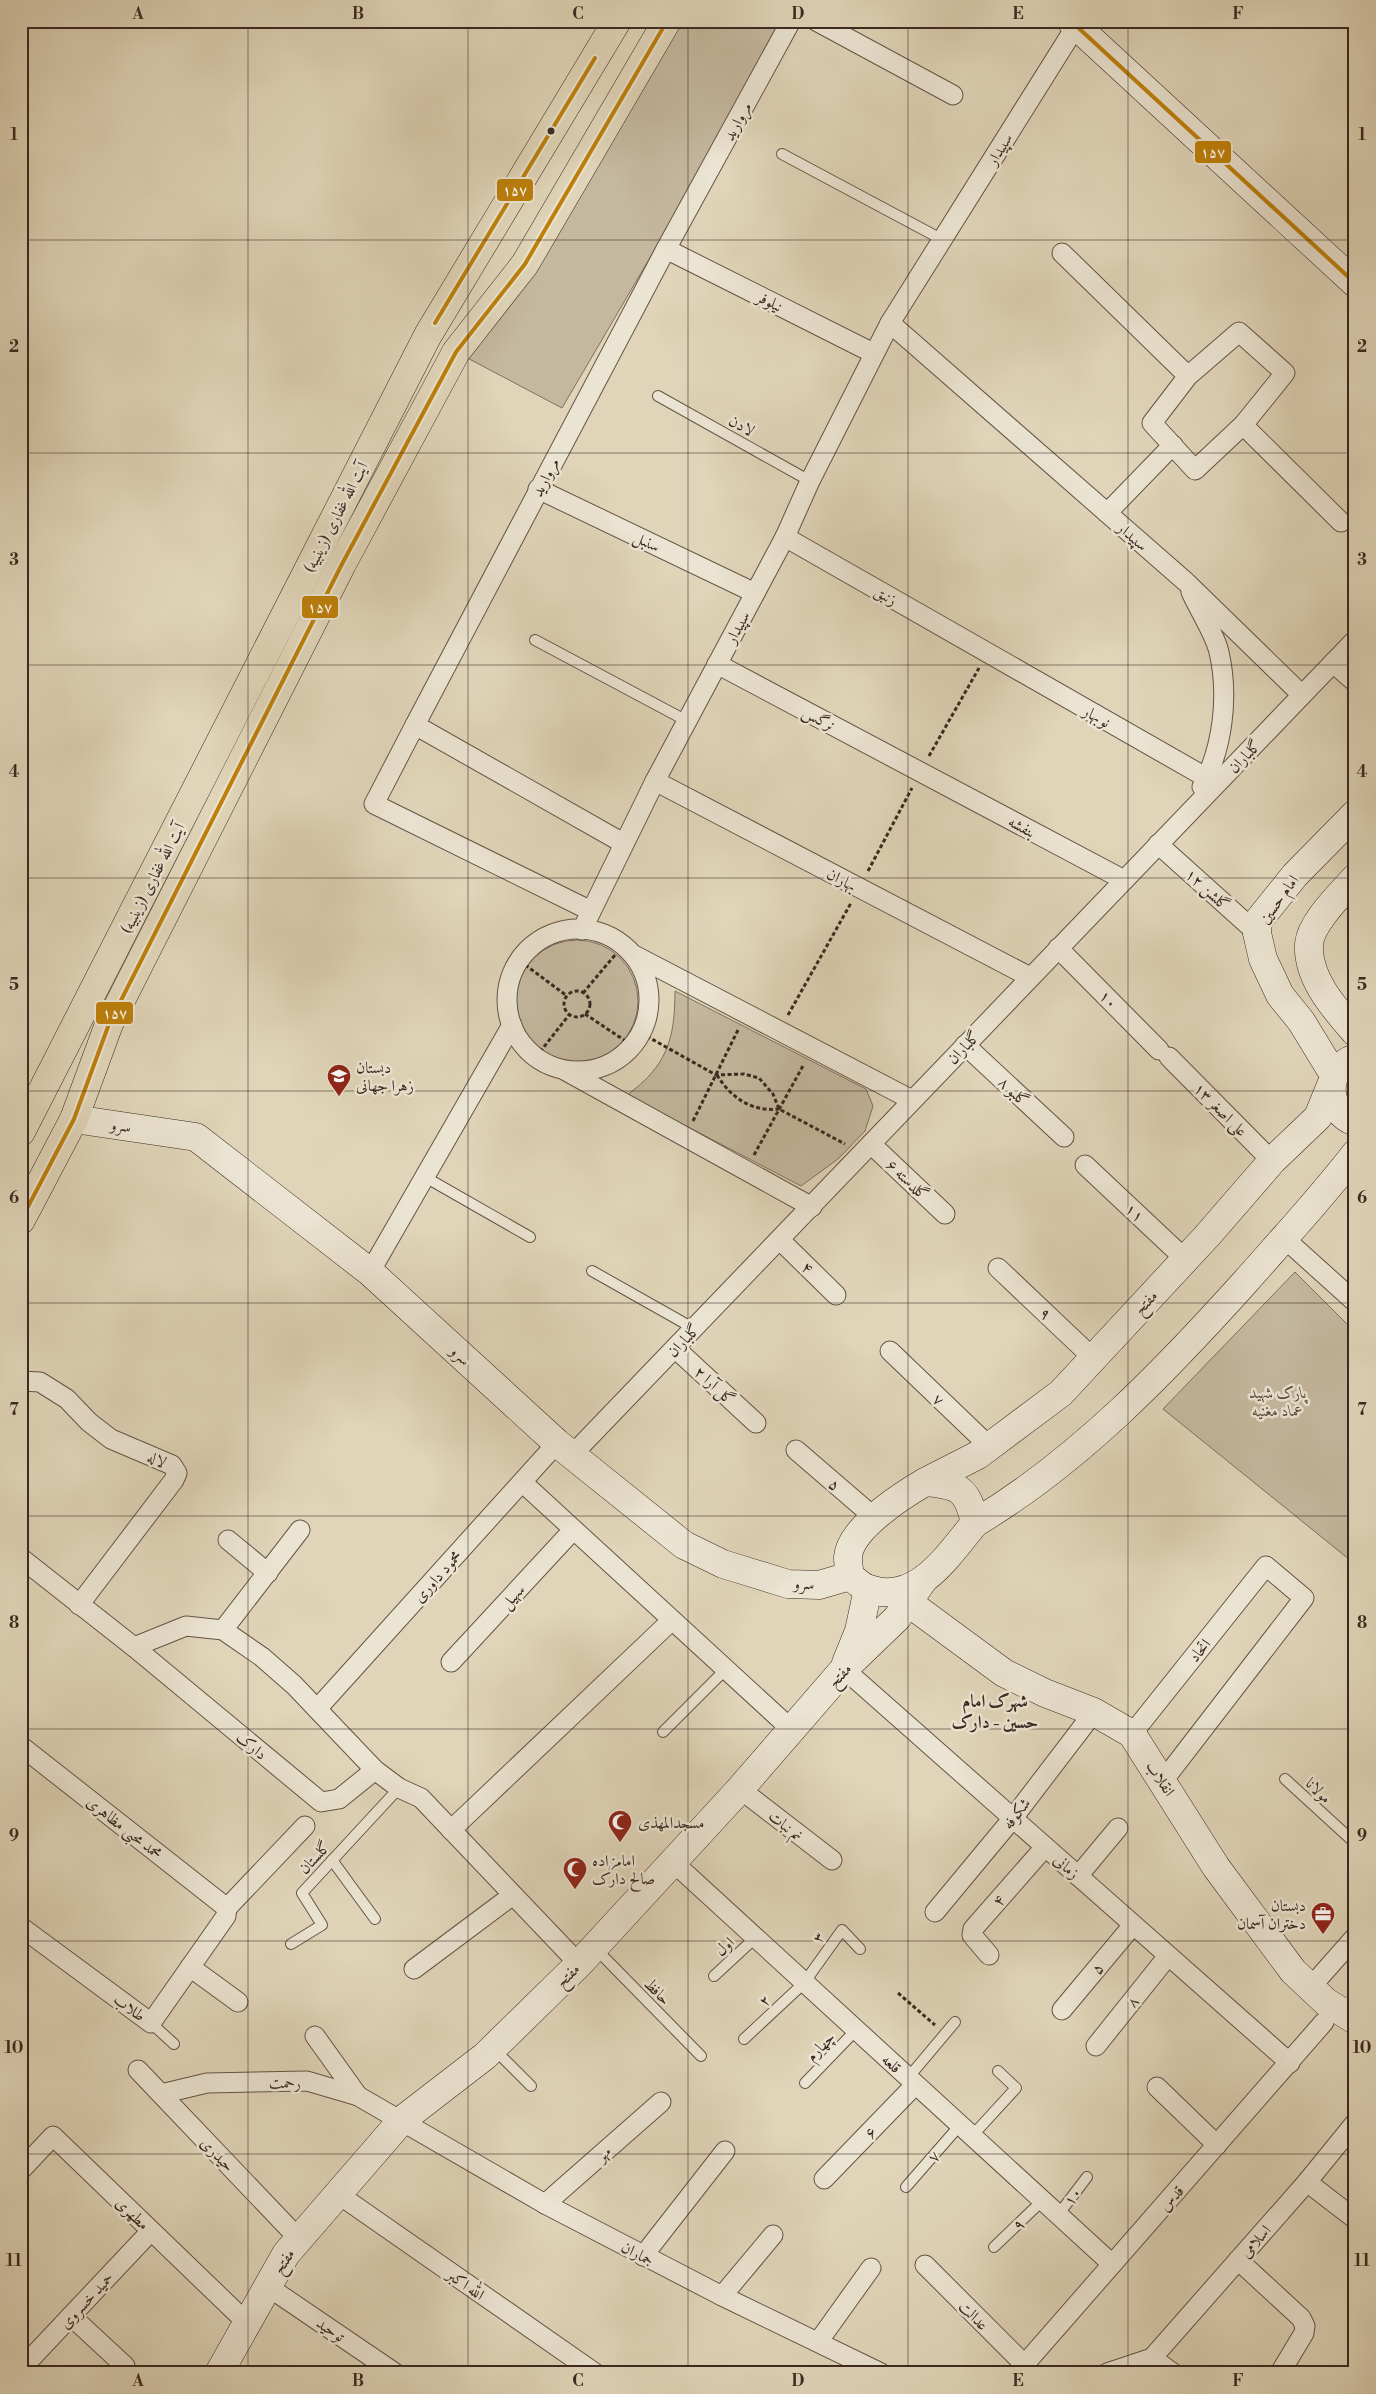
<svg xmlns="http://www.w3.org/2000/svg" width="1376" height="2394" viewBox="0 0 1376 2394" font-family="'Libre Bodoni',Amiri,serif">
<rect width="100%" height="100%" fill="#e0d5b9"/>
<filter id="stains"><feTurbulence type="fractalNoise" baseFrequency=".004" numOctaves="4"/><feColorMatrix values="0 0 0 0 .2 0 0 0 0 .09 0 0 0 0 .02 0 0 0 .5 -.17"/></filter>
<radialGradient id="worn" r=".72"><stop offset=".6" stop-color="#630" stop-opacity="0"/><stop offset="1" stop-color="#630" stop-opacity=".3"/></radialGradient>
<g fill="#c4b89f" stroke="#7f7060">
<path d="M667,21H784L665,232L562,408L456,352Z"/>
<circle cx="577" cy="1001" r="61"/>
<path d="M675,991L866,1089L873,1106L865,1131L838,1159L801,1186L627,1095C667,1066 675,1039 675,991Z"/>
<path d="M1295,1272L1355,1332V1564L1163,1409Z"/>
</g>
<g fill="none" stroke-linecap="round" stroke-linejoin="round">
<defs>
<g id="lane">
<path d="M782,154L943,240"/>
<path d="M658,396L810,481"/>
<path d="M535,640L687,721"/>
<path d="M425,1177L530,1237"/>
<path d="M592,1271L693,1328"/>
<path d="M663,1732L725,1670"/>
<path d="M1285,1779L1355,1843"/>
<path d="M332,1860L375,1919"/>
<path d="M291,1944L322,1925L302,1893L399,1788"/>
<path d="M595,1948L701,2056"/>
<path d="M714,1976L755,1938"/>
<path d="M151,2023L174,2044"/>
<path d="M744,2039L804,1983L842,1930L860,1949"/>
<path d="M493,2048L531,2086"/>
<path d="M908,2078L955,2022"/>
<path d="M805,2083L856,2030"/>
<path d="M972,2136L1016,2088L998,2071"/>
<path d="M906,2187L960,2125"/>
<path d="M1058,2215L1087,2177"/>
<path d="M994,2247L1042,2201"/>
</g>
<g id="street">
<path d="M816,21L953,95"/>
<path d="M666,249L873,353"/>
<path d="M1062,253L1188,376L1152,423L1195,470L1243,425L1285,373L1239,332L1188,376"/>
<path d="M890,323L1186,582L1302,695"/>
<path d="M1243,425L1341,522"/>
<path d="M538,489L755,593"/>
<path d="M1107,513L1173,445"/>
<path d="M785,537L1207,778"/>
<path d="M1191,592C1199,610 1215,634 1219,652C1229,696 1223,747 1202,787"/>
<path d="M1333,663L1355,682"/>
<path d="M717,664L1124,880"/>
<path d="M415,725L374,804L591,911"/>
<path d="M655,781L1030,977"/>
<path d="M623,843L415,725L666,249L791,21"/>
<path d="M1158,844L1257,933"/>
<circle cx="578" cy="1000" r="71"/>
<path d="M582,930L655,781L785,537L810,481L890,323L1076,26"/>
<path d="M1058,948L1159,1050"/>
<path d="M634,955L912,1100"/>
<path d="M965,1045L1064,1137"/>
<path d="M1169,1057L1272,1161"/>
<path d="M566,1071L812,1207"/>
<path d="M871,1144L945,1214"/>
<path d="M1085,1165L1185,1259"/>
<path d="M1284,1238L1355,1302"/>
<path d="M780,1240L836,1295"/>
<path d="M998,1268L1093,1358"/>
<path d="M370,1272L512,1025"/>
<path d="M675,1348L756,1423"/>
<path d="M890,1351L989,1446"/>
<path d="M21,1381L40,1382L67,1399L89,1422L111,1439L172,1465L177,1473L174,1480L79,1605"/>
<path d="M796,1450L875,1518"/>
<path d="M572,1455L1355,640"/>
<path d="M522,1482L791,1729"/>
<path d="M228,1540L268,1573"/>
<path d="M21,1558L134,1647L321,1802L339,1799L375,1770"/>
<path d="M223,1630L300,1530"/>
<path d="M134,1647L186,1626L223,1630L262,1657L294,1685L375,1770L399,1788L421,1798L579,1964"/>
<path d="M451,1662L573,1530"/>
<path d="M844,1669L1290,2063"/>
<path d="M317,1709L557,1443"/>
<path d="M1132,1734L1266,1566L1304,1598L1163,1781"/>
<path d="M21,1746L227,1908"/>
<path d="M740,1789L832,1860"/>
<path d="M451,1830L671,1621"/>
<path d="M673,1862L1112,2264"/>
<path d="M1078,1876L1118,1828"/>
<path d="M227,1908L305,1826"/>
<path d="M935,1912L1013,1818L1094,1712"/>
<path d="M21,1927L151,2023L226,1916L227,1908"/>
<path d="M989,1955L972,1935L973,1929L1045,1847"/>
<path d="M190,1967L238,2002"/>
<path d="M414,1969L513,1895"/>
<path d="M1310,1988L1355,1937"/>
<path d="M1062,2010L1133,1925"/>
<path d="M315,2036L358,2096"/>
<path d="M1096,2046L1168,1956"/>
<path d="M138,2070L299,2239"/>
<path d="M1157,2087L1217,2145"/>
<path d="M161,2094L207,2083L307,2081L358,2096L545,2204L722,2296L881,2373"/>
<path d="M21,2170L53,2136L246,2322"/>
<path d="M824,2179L915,2085"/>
<path d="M1307,2182L1355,2219"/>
<path d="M338,2194L595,2373"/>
<path d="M545,2204L661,2102"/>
<path d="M643,2256L725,2151"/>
<path d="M1238,2260L1301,2318L1305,2326L1304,2333L1280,2373"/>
<path d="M925,2265L1024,2364"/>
<path d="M267,2286L395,2373"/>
<path d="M722,2296L773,2235"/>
<path d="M71,2316L125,2366"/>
<path d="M818,2342L871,2268"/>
<path d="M1152,2358L1307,2182L1355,2123"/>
<path d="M21,2369L151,2231"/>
<path d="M1017,2373L1324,2022"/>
<path d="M1107,2373L1152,2358L1173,2373"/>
</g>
<g id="secondary">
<path d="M1071,21L1355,283"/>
<path d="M1355,878C1341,894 1311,922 1309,944C1307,978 1334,1008 1355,1032"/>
<path d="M1355,1058C1323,1069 1325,1111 1355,1122"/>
<path d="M1334,1075L1301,1021L1280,995L1263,959L1257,933L1258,921L1295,875L1355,814"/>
<path d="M74,1119L196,1137L370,1272L557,1443L684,1545L723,1564L788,1584L819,1585L850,1576"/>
<path d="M925,1482L978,1455L1061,1393L1207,1236L1272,1161L1318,1117L1331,1085"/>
<path d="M925,1482C959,1485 967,1488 975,1523C949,1554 917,1606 869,1589C862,1587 855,1580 850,1576C849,1570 848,1563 848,1557C850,1528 903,1495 925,1482Z"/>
<path d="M975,1523C1079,1461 1166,1370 1246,1281C1283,1239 1321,1198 1355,1154"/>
<path d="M909,1603L1004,1673L1045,1693L1094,1712L1132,1734L1216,1867L1293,1971L1326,2002L1355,2020"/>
<path d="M846,1663L859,1631L868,1589"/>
<path d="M219,2373L286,2254L402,2120L485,2056L579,1964L740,1789L844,1669L897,1618L924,1579"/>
</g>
<g id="primary">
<path d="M21,1132L428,335L617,21"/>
<path d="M21,1220L74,1119L109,1024L342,564L456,352L525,264L667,21"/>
</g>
</defs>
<use href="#lane" stroke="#645447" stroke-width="12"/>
<use href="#street" stroke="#645447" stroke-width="21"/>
<use href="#secondary" stroke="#3a2921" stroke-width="29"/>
<use href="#primary" stroke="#3a2921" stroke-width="29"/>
<g stroke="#3a2921" stroke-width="3" stroke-dasharray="4 2.5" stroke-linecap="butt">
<path d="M929,756L979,668"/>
<path d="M868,871L912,788"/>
<path d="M520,961L567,996"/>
<circle cx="577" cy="1004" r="13"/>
<path d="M583,993L615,955"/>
<path d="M585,1014L633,1046"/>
<path d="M788,1015L851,903"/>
<path d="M641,1033L716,1075L744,1074L759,1078L773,1094L779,1109L845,1144"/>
<path d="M536,1057L569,1015"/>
<path d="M717,1075C731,1098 752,1112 779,1109"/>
<path d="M693,1121L738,1030"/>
<path d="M754,1155L804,1064"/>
<path d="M898,1993L935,2025"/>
</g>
<use href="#lane" stroke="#ebe4d2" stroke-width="10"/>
<use href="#street" stroke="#ebe4d2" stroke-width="19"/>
<use href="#secondary" stroke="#ebe4d2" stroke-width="28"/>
<use href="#primary" stroke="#e0d5b9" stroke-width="28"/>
<defs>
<g id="bus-1">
<path d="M1071,21L1355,283"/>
<path d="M435,323L595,58"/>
<path d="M21,1220L74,1119L109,1024L342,564L456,352L525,264L667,21"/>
</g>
</defs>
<use href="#bus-1" stroke="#ebe4d2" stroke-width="8"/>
<use href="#bus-1" stroke="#be800a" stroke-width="4"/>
</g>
<path fill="none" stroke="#3a2921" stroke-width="1" stroke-opacity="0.55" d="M248,21V2373M468,21V2373M688,21V2373M908,21V2373M1128,21V2373M21,240H1355M21,453H1355M21,665H1355M21,878H1355M21,1091H1355M21,1303H1355M21,1516H1355M21,1729H1355M21,1941H1355M21,2154H1355"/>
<defs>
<symbol id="school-pin" viewBox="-11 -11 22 30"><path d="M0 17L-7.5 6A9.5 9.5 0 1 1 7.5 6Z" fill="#8f2418" stroke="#ebe4d2"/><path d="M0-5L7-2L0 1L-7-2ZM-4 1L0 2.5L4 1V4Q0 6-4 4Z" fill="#fff"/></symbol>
<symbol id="mosque-pin" viewBox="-11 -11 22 30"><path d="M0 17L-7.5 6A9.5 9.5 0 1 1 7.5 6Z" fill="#8f2418" stroke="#ebe4d2"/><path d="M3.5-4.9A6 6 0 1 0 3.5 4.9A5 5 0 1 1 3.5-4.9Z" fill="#fff"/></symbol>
<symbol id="office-pin" viewBox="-11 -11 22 30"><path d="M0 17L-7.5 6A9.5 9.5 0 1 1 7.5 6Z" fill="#8f2418" stroke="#ebe4d2"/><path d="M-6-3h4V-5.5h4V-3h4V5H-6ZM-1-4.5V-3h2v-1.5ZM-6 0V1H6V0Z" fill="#fff"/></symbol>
</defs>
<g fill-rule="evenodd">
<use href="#school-pin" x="325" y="1062" width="28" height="38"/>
<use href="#mosque-pin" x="606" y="1808" width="28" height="38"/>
<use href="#mosque-pin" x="561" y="1855" width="28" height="38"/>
<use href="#office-pin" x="1309" y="1900" width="28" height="38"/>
</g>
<circle fill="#3a2921" stroke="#ebe4d2" stroke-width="2" cx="551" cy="131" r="4.5"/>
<g text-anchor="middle" stroke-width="5" stroke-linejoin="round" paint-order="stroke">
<g font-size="16" fill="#3a2921" stroke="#ebe4d2">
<text transform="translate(737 121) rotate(-61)" y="6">مروارید</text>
<text transform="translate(999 149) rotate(-58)" y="6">سپیدار</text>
<text transform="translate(770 301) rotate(27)" y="6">نیلوفر</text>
<text transform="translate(742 425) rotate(29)" y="6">لادن</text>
<text transform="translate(545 477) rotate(-62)" y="6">مروارید</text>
<text transform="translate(335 517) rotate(-63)" y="6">آیت الله غفاری (زینبیه)</text>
<text transform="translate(1133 536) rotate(41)" y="6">سپیدار</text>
<text transform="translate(647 541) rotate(26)" y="6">سنبل</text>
<text transform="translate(886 595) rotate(30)" y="6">زنبق</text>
<text transform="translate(737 627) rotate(-62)" y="6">سپیدار</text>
<text transform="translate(1097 716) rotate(29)" y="6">نوبهار</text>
<text transform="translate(819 718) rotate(28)" y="6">نرگس</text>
<text transform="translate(1244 756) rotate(-46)" y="6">گلباران</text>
<text transform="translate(1022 826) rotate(28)" y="6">بنفشه</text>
<text transform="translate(152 878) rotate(-63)" y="6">آیت الله غفاری (زینبیه)</text>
<text transform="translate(842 879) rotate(28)" y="6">بهاران</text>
<text transform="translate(1208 889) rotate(42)" y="6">گلشن ۱۲</text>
<text transform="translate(1278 899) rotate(-54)" y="6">امام حسین</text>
<text transform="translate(1109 999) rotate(45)" y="6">۱۰</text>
<text transform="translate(963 1047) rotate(-46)" y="6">گلباران</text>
<text transform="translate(1014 1091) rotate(43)" y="6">گلبو ۸</text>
<text transform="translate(1221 1109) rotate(45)" y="6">علی اصغر ۱۳</text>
<text transform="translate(121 1125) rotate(7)" y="6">سرو</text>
<text transform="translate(908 1179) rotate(43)" y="6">گلدسته ۶</text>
<text transform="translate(1135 1212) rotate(43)" y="6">۱۱</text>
<text transform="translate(808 1267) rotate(45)" y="6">۴</text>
<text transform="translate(1145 1302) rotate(-47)" y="6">مفتح</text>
<text transform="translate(1046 1313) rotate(43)" y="6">۹</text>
<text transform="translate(683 1340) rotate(-46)" y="6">گلباران</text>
<text transform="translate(461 1355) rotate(42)" y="6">سرو</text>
<text transform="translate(715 1385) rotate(43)" y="6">گل آرا ۲</text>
<text transform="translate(939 1399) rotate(44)" y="6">۷</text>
<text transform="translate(157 1459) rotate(23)" y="6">لاله</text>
<text transform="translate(835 1484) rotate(41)" y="6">۵</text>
<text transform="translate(437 1576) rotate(-48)" y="6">محمود داوری</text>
<text transform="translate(804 1583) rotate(1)" y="6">سرو</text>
<text transform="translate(512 1596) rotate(-47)" y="6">سهیل</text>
<text transform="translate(1199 1650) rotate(-51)" y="6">اتحاد</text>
<text transform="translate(839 1675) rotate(-47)" y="6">مفتح</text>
<text transform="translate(252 1745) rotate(40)" y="6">دارک</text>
<text transform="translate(1161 1778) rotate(56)" y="6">انقلاب</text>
<text transform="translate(1319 1790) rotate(43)" y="6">مولانا</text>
<text transform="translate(1016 1813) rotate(-52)" y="6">شکوفه</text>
<text transform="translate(786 1825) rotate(38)" y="6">نم نبات</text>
<text transform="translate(125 1827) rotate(38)" y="6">محمد محبی مظاهری</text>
<text transform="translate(314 1857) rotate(-47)" y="6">گلستان</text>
<text transform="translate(1067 1866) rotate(42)" y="6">زمانی</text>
<text transform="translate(998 1900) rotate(-49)" y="6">۴</text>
<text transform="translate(818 1937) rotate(-55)" y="6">۳</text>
<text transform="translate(724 1946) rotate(-43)" y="6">اول</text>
<text transform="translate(1097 1968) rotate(-50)" y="6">۵</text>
<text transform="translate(567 1975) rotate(-45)" y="6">مفتح</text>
<text transform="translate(658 1991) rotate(45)" y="6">حافظ</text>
<text transform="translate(764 2000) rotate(-43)" y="6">۲</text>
<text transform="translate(1132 2001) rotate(-51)" y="6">۸</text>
<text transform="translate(130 2007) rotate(36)" y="6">طلاب</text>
<text transform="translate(820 2046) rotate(-46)" y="6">چهارم</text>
<text transform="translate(892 2063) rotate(42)" y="6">قلعه</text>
<text transform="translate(285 2082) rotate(1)" y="6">رحمت</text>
<text transform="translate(870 2132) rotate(-46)" y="6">۶</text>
<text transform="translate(603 2153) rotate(-41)" y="6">مهر</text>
<text transform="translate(218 2154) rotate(46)" y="6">حیدری</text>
<text transform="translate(933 2156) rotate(-49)" y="6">۷</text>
<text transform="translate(1072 2196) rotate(-53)" y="6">۱۰</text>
<text transform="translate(1171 2198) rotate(-48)" y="6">قدس</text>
<text transform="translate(133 2213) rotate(44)" y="6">مطهری</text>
<text transform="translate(1018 2224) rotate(-44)" y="6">۹</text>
<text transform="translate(1255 2241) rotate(-49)" y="6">اسلامی</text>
<text transform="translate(638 2253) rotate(28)" y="6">جماران</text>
<text transform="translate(283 2261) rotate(-57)" y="6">مفتح</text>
<text transform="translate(466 2284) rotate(35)" y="6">الله اکبر</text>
<text transform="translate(86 2300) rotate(-47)" y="6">حمید خسروی</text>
<text transform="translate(974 2315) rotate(45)" y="6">عدالت</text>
<text transform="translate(331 2329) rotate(34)" y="6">توحید</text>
</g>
<g font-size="16" fill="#3a2921" stroke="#ebe4d2" text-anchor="start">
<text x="356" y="1073">دبستان<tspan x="356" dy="18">زهرا جهانی</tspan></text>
<text x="638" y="1828">مسجدالمهذی</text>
<text x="592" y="1866">امامزاده<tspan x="592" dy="18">صالح دارک</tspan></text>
<text x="1306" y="1911" text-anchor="end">دبستان<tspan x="1306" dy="18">دختران آسمان</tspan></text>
</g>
<g font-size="16" font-style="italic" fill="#56463a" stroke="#ebe4d2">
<text x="1278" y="1398">پارک شهید<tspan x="1278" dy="18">عماد مغنیه</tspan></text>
</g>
<g font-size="18" font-weight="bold" fill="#3a2921" stroke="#ebe4d2">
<text x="995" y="1707">شهرک امام<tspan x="995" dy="21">حسین - دارک</tspan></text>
</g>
</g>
<g stroke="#ebe4d2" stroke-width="2">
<rect x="1194" y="140" width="38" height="24" rx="5" fill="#be800a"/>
<rect x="496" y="178" width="38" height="24" rx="5" fill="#be800a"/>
<rect x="301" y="595" width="38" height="24" rx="5" fill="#be800a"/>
<rect x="95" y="1001" width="39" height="24" rx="5" fill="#be800a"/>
</g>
<g font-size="14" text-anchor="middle" font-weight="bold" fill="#fff">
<text x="1213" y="157">۱۵۷</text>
<text x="515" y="195">۱۵۷</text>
<text x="320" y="612">۱۵۷</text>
<text x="115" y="1018">۱۵۷</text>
</g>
<rect width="1376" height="2394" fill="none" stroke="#e0d5b9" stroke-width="55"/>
<rect x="28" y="28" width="1320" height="2338" fill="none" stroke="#3a2921" stroke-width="2"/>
<g font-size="16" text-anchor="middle" font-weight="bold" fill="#3a2921">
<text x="138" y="19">A</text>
<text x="358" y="19">B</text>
<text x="578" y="19">C</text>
<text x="798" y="19">D</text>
<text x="1018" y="19">E</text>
<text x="1238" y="19">F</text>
<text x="14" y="140">1</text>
<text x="1362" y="140">1</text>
<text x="14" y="352">2</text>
<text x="1362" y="352">2</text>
<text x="14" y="565">3</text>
<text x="1362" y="565">3</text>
<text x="14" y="777">4</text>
<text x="1362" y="777">4</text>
<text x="14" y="990">5</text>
<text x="1362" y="990">5</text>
<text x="14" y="1203">6</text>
<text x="1362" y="1203">6</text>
<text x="14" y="1415">7</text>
<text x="1362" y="1415">7</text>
<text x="14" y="1628">8</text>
<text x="1362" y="1628">8</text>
<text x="14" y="1841">9</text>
<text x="1362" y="1841">9</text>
<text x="14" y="2053">10</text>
<text x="1362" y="2053">10</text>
<text x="14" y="2266">11</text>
<text x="1362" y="2266">11</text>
<text x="138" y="2386">A</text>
<text x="358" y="2386">B</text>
<text x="578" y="2386">C</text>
<text x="798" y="2386">D</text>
<text x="1018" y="2386">E</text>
<text x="1238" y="2386">F</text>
</g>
<rect width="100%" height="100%" filter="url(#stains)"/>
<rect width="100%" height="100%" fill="url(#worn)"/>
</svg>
